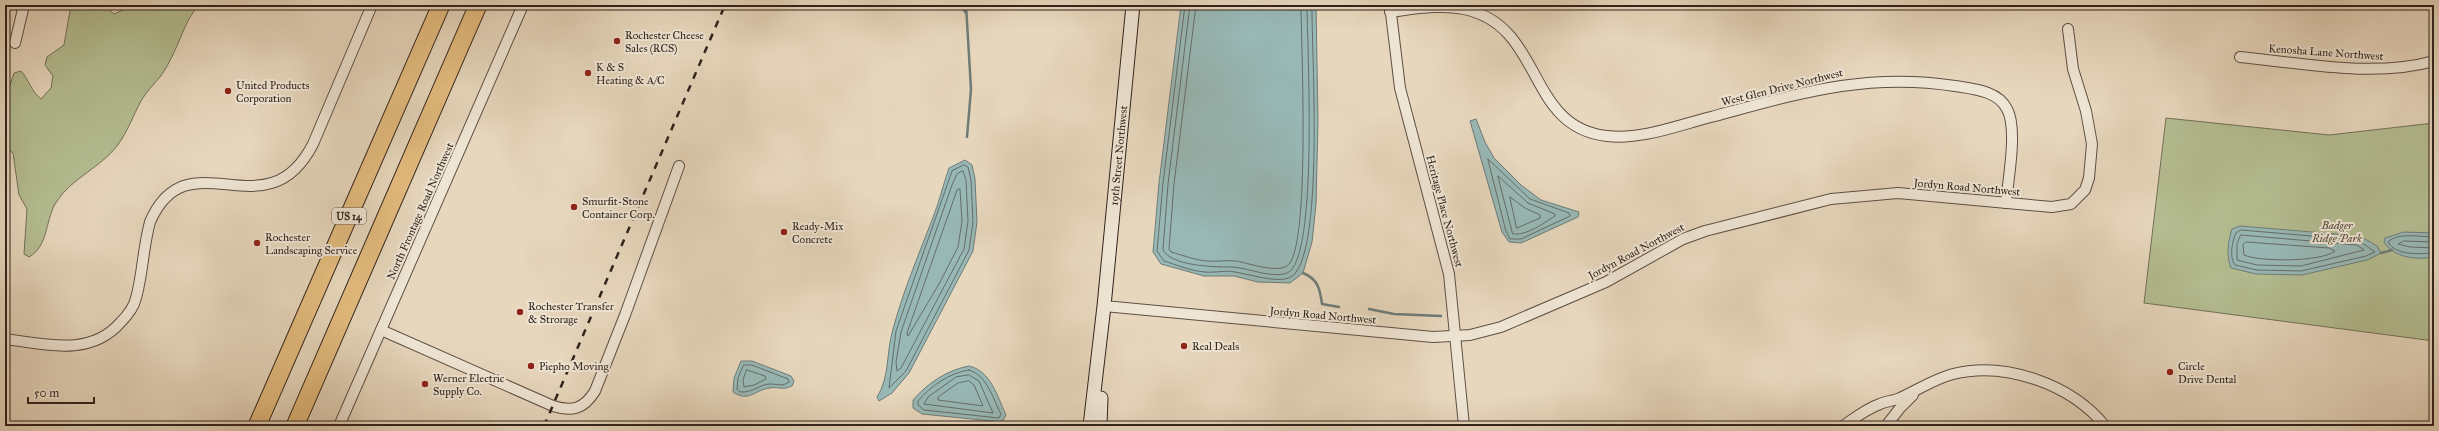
<svg xmlns="http://www.w3.org/2000/svg" width="2439" height="431" viewBox="0 0 2439 431" font-family="'IM FELL Great Primer',serif">
<rect width="100%" height="100%" fill="#e7d7bd"/>
<filter id="stains"><feTurbulence type="fractalNoise" baseFrequency=".005" numOctaves="4"/><feColorMatrix values="0 0 0 0 .2 0 0 0 0 .09 0 0 0 0 .02 0 0 0 .5 -.17"/></filter>
<radialGradient id="worn" r=".72"><stop offset=".6" stop-color="#630" stop-opacity="0"/><stop offset="1" stop-color="#630" stop-opacity=".3"/></radialGradient>
<g fill="#b4be92" stroke="#727057">
<path d="M71,5H103L114,14L123,10L125,5H199C186,19 183,34 175,50C171,59 166,69 160,77C154,84 146,92 141,101C133,116 128,131 117,146C100,168 72,178 57,201C45,218 49,246 29,257L24,254L27,209L19,195L13,153L5,147V100L14,73L21,71C29,80 31,91 41,99L51,88L53,76L45,65L47,57L64,45Z"/>
<path d="M2166,118L2329,135L2434,123V341L2144,303Z"/>
</g>
<g fill="#98b8b6" stroke="#6e7c78">
<path d="M1181,5H1316L1318,122L1316,204L1312,242L1303,273L1290,283L1258,282L1234,276H1204L1161,264L1153,252L1159,183Z"/>
<path d="M1476,119L1485,142L1494,158L1521,185L1541,200L1579,212L1578,217L1521,243L1509,242L1502,232L1470,121Z"/>
<path d="M965,160L972,165L975,179L977,222L973,251L909,373L892,393L879,401L877,397C890,377 886,352 893,329C903,292 918,256 932,220C939,203 943,185 949,168Z"/>
<path d="M2240,226L2360,236L2377,246L2381,253L2367,260L2302,275L2256,274L2231,268C2226,255 2228,242 2232,229Z"/>
<path d="M2404,232L2434,233V257C2416,260 2394,258 2384,242L2385,238Z"/>
<path d="M741,361H752L791,376L794,381L792,386C781,391 779,386 770,388C756,389 749,403 733,392L734,378Z"/>
<path d="M969,366C991,371 997,396 1006,415L1002,422L922,414L913,408V400C928,383 947,370 969,366Z"/>
</g>
<g fill="none" stroke-linecap="round" stroke-linejoin="round">
<g stroke="#646d69" stroke-width="1">
<path d="M1185,5L1163,183L1157,251L1164,261C1177,265 1191,271 1205,272C1215,273 1225,270 1235,272C1248,274 1276,283 1289,278C1326,264 1311,45 1312,5"/>
<path d="M1190,5L1168,184L1163,250C1172,266 1213,267 1231,267C1246,267 1272,279 1287,273C1319,261 1307,42 1307,5"/>
<path d="M1196,5L1174,184L1169,249L1171,252C1182,255 1195,260 1206,261C1216,262 1227,260 1236,261C1248,263 1276,273 1287,266C1311,251 1301,41 1301,5"/>
<path d="M1488,159L1530,199L1569,213L1570,216L1521,239H1510L1506,231Z"/>
<path d="M964,165L968,167L971,180L973,222L969,250L906,371L889,388L896,331L952,171Z"/>
<path d="M963,171L966,180L968,221L964,249L901,368L897,371L896,362L901,332L952,185L957,174Z"/>
<path d="M1498,176L1528,203L1555,214V216C1544,223 1526,236 1513,234Z"/>
<path d="M960,189L962,221L958,247L939,284L908,336L907,333L957,190Z"/>
<path d="M1510,197L1525,208L1540,215V218L1517,228Z"/>
<path d="M2241,230L2358,240L2375,252L2366,256L2301,271L2257,270L2235,265C2229,257 2232,242 2236,233Z"/>
<path d="M2241,235L2357,245L2364,250L2301,266L2257,265L2237,260V244Z"/>
<path d="M2434,237C2421,237 2398,232 2388,242C2396,256 2420,254 2434,253"/>
<path d="M2246,242L2329,248L2335,251C2322,262 2260,262 2244,255L2243,245Z"/>
<path d="M2434,242L2404,241L2398,244L2410,247L2434,248"/>
<path d="M744,365H752L788,379L789,382C782,387 778,384 770,384C760,384 753,393 740,392L737,389L738,378Z"/>
<path d="M747,370L765,376L766,379L754,385L744,387L743,380Z"/>
<path d="M969,370C987,375 993,399 1001,414L999,418L924,410L918,405V401C931,386 949,373 969,370Z"/>
<path d="M969,375L979,381L993,413L924,404L928,397L956,377Z"/>
<path d="M969,381L974,385L983,406L938,400V397L958,383Z"/>
</g>
<g stroke="#6e7c78" stroke-width="2.5">
<path d="M960,5L966,13"/>
<path d="M966,5L971,89L967,137"/>
<path d="M2381,253L2392,250"/>
<path d="M1303,273C1318,279 1320,289 1322,304L1339,307"/>
<path d="M1369,309L1394,314L1441,316"/>
<path d="M862,426L863,425"/>
</g>
<defs>
<g id="street">
<path d="M1390,5L1400,88L1449,274L1464,426"/>
<path d="M1390,12C1414,9 1440,4 1464,9C1545,26 1525,127 1607,136C1642,140 1679,125 1711,117C1797,94 1865,72 1955,86C1974,89 1998,91 2007,109C2018,129 2008,179 2006,203"/>
<path d="M15,43L24,5"/>
<path d="M2240,57C2302,63 2374,78 2434,61"/>
<path d="M1104,306L1433,337L1470,335L1501,327L1606,282L1683,239L1705,231L1831,199L1898,193L2052,207L2071,204L2085,190L2089,178L2092,144L2086,111L2073,69L2068,29"/>
<path d="M381,330L553,406C572,412 584,409 595,391L625,315L679,166"/>
<path d="M5,339C45,344 90,357 120,323C127,316 134,307 136,298C143,273 143,247 150,222C188,134 266,236 313,144L372,5"/>
<path d="M339,426L523,5"/>
<path d="M1843,426C1855,418 1866,409 1880,404C1886,401 1894,401 1900,398C1918,390 1934,379 1953,374C2005,361 2071,384 2105,426"/>
<path d="M1886,426L1900,408L1913,395"/>
</g>
<g id="secondary">
<path id="s1" d="M1090,426L1104,306L1133,5"/>
<path d="M1100,426L1101,398"/>
</g>
<g id="highway">
<path d="M257,426L441,5"/>
<path d="M295,426L478,5"/>
</g>
</defs>
<use href="#street" stroke="#5e4f44" stroke-width="12"/>
<use href="#secondary" stroke="#30221c" stroke-width="15"/>
<use href="#highway" stroke="#30221c" stroke-width="19"/>
<use href="#street" stroke="#efe5d4" stroke-width="10"/>
<use href="#secondary" stroke="#efe5d4" stroke-width="13"/>
<use href="#highway" stroke="#e4bc7e" stroke-width="17"/>
<path stroke="#30221c" stroke-width="2.5" stroke-dasharray="7 7" stroke-linecap="butt" d="M544,426L725,5"/>
</g>
<g fill="#8f2418" stroke="#efe5d4" stroke-width="1.5">
<circle cx="617" cy="41" r="4"/>
<circle cx="588" cy="73" r="4"/>
<circle cx="228" cy="91" r="4"/>
<circle cx="574" cy="207" r="4"/>
<circle cx="784" cy="232" r="4"/>
<circle cx="257" cy="243" r="4"/>
<circle cx="520" cy="312" r="4"/>
<circle cx="1184" cy="346" r="4"/>
<circle cx="531" cy="366" r="4"/>
<circle cx="2170" cy="372" r="4"/>
<circle cx="425" cy="384" r="4"/>
</g>
<g text-anchor="middle" stroke-width="4" stroke-linejoin="round" paint-order="stroke">
<rect fill="#efe5d4" stroke="#695c53" stroke-width="1" x="332" y="208" width="34" height="16" rx="3"/>
<g font-size="10" font-weight="bold" fill="#30221c">
<text x="349" y="220">US 14</text>
</g>
<g font-size="11" fill="#30221c" stroke="#efe5d4" text-anchor="start">
<text x="625" y="39">Rochester Cheese<tspan x="625" dy="13">Sales (RCS)</tspan></text>
<text x="596" y="71">K &amp; S<tspan x="596" dy="13">Heating &amp; A/C</tspan></text>
<text x="236" y="89">United Products<tspan x="236" dy="13">Corporation</tspan></text>
<text x="582" y="205">Smurfit-Stone<tspan x="582" dy="13">Container Corp.</tspan></text>
<text x="792" y="230">Ready-Mix<tspan x="792" dy="13">Concrete</tspan></text>
<text x="265" y="241">Rochester<tspan x="265" dy="13">Landscaping Service</tspan></text>
<text x="528" y="310">Rochester Transfer<tspan x="528" dy="13">&amp; Strorage</tspan></text>
<text x="1192" y="350">Real Deals</text>
<text x="539" y="370">Piepho Moving</text>
<text x="2178" y="370">Circle<tspan x="2178" dy="13">Drive Dental</tspan></text>
<text x="433" y="382">Werner Electric<tspan x="433" dy="13">Supply Co.</tspan></text>
</g>
<g font-size="11" fill="#30221c" stroke="#efe5d4">
<text transform="translate(2326 52) rotate(4)" y="4">Kenosha Lane Northwest</text>
<text transform="translate(1782 87) rotate(-14)" y="4">West Glen Drive Northwest</text>
<text dy="4" stroke="none"><textPath href="#s1" startOffset="272">19th Street Northwest</textPath></text>
<text transform="translate(1967 187) rotate(5)" y="4">Jordyn Road Northwest</text>
<text transform="translate(420 211) rotate(-66)" y="4">North Frontage Road Northwest</text>
<text transform="translate(1445 211) rotate(75)" y="4">Heritage Place Northwest</text>
<text transform="translate(1636 251) rotate(-28)" y="4">Jordyn Road Northwest</text>
<text transform="translate(1323 315) rotate(5)" y="4">Jordyn Road Northwest</text>
</g>
<g font-size="11" font-style="italic" fill="#51493a" stroke="#efe5d4">
<text x="2337" y="229">Badger<tspan x="2337" dy="13">Ridge Park</tspan></text>
</g>
</g>
<rect width="2439" height="431" fill="none" stroke="#e7d7bd" stroke-width="20"/>
<rect x="6" y="6" width="2427" height="419" fill="none" stroke="#30221c" stroke-width="2"/>
<rect x="10" y="10" width="2419" height="411" fill="none" stroke="#30221c"/>
<path d="M28 397v6h66v-6" fill="none" stroke="#30221c" stroke-width="2"/>
<text x="34" y="397" font-size="12" fill="#30221c" stroke="#efe5d4" stroke-width="3" paint-order="stroke">50 m</text>
<rect width="100%" height="100%" filter="url(#stains)"/>
<rect width="100%" height="100%" fill="url(#worn)"/>
</svg>
